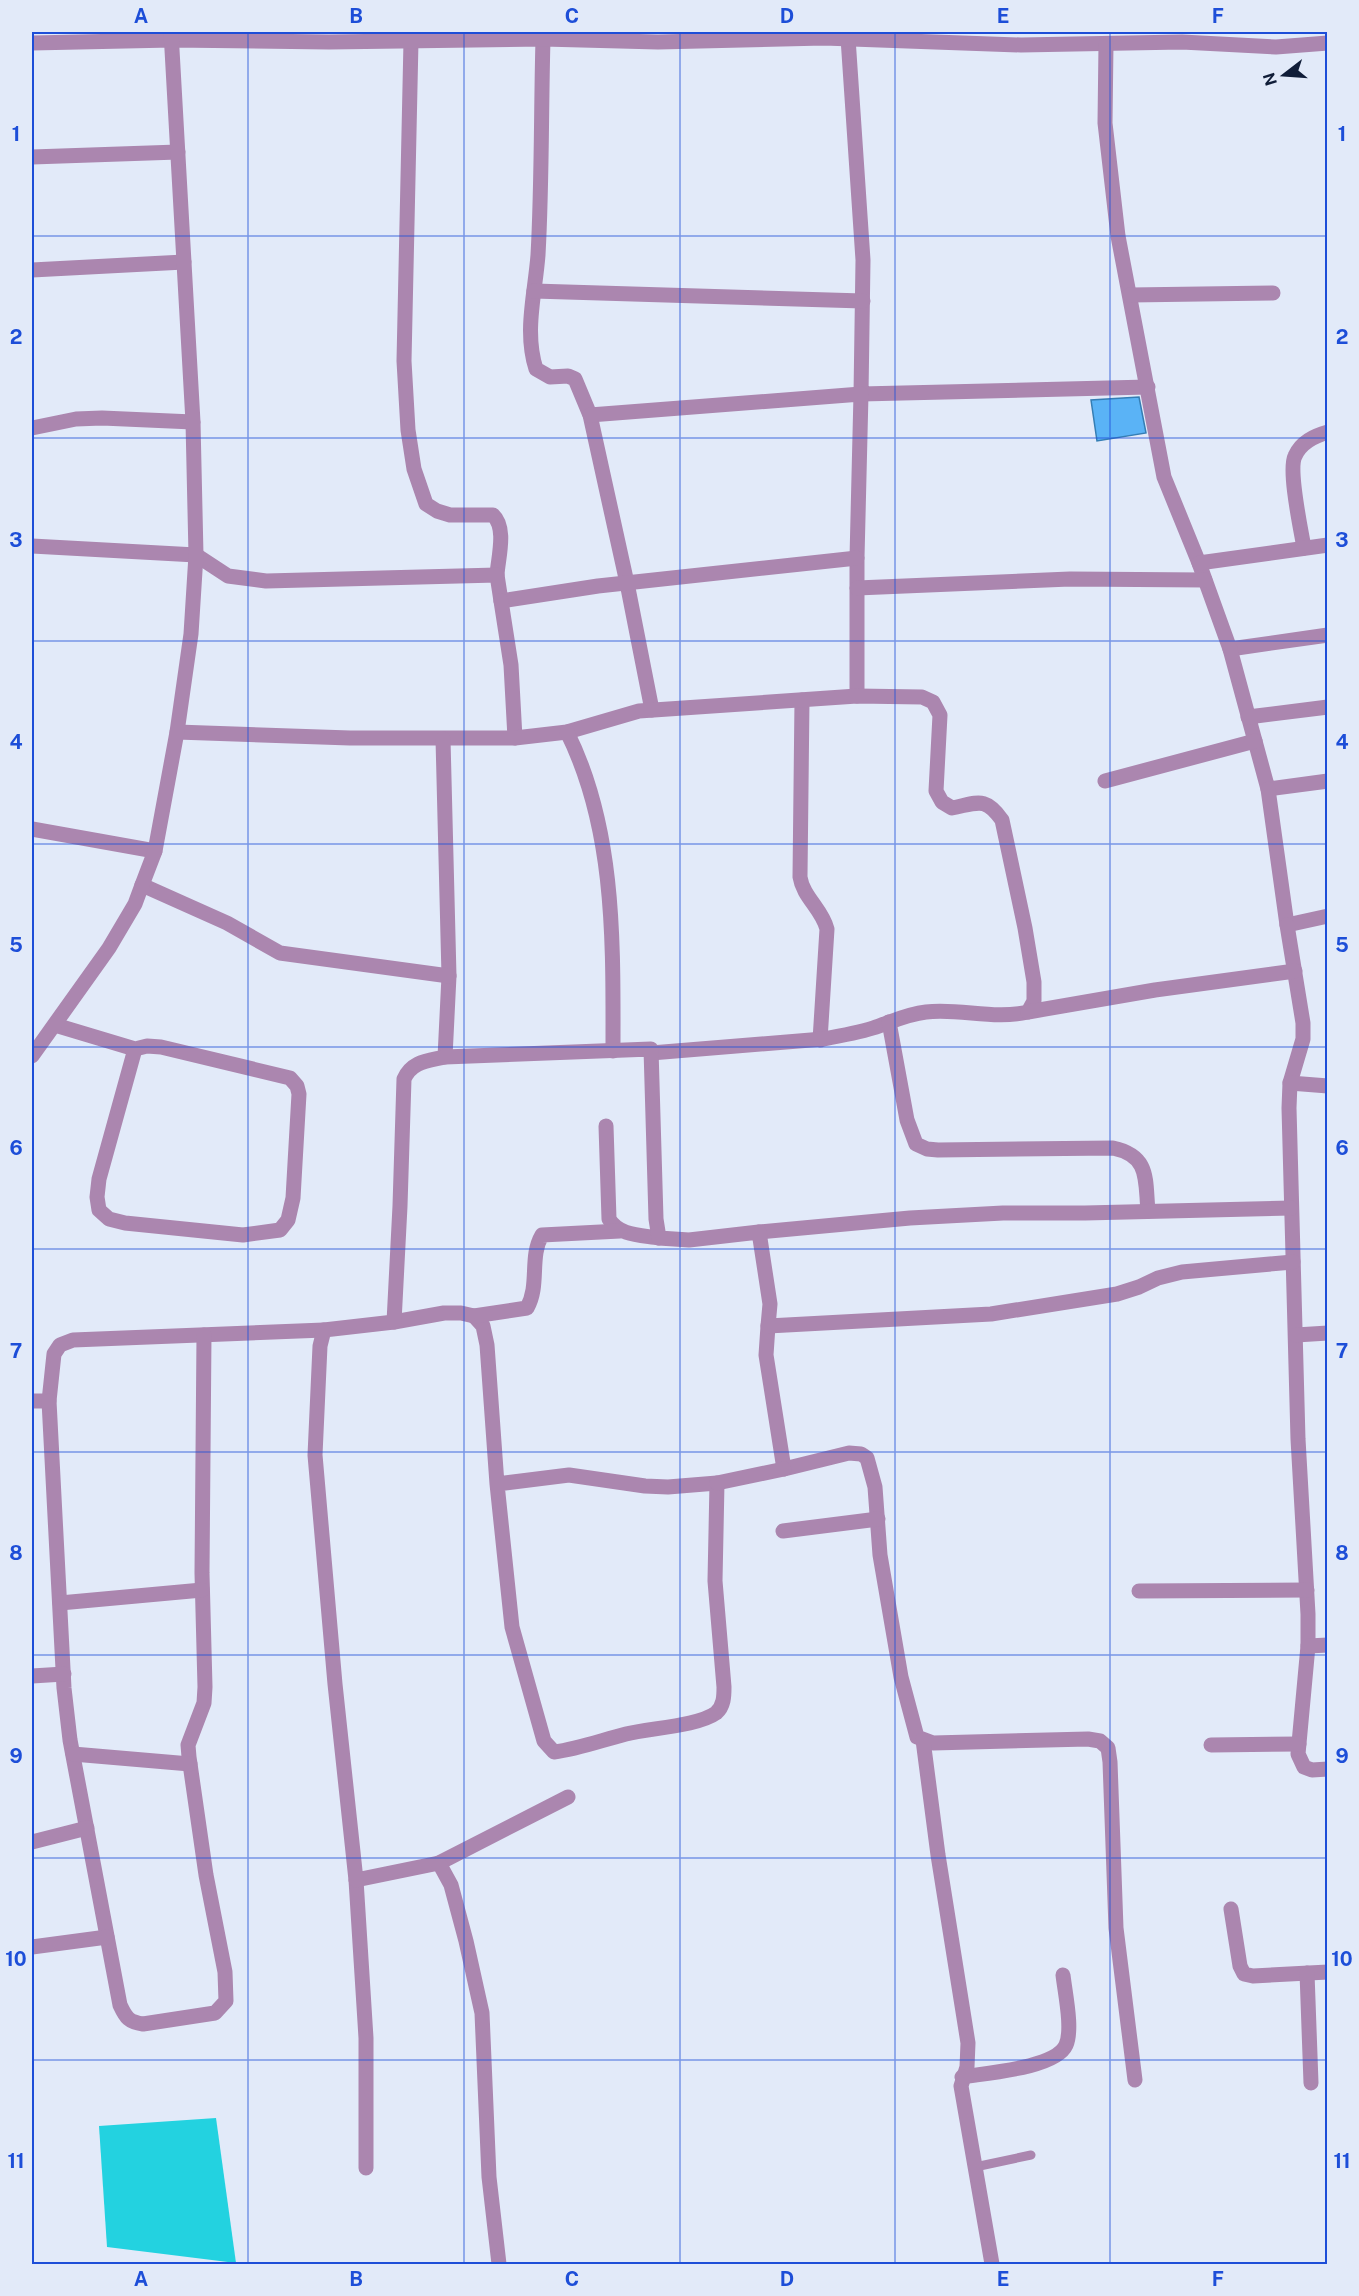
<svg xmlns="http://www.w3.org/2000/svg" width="1359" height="2296" viewBox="0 0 1359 2296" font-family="'Public Sans',sans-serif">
<rect width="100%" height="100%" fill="#e2eaf9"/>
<path fill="#23d2e0" d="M216,2118L236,2263L107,2247L99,2126Z"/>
<path fill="#5ab3f6" stroke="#357eb4" stroke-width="1.5" d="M1139,397L1146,433L1097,441L1091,400Z"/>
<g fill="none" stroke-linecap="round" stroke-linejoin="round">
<path stroke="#ab86af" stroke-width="9" d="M975,2167L1031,2155"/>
<g stroke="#ab86af" stroke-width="15">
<path d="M848,38L863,260L861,394L1148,387"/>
<path d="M543,39C541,111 542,184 538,255C535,294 524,332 536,369L550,377L568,376L575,379L590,415L627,583L652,710"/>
<path d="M411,41L404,361L408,430L414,469L426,504L437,511L450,515H493C507,528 498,558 497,575"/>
<path d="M32,43L172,40L329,42L543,39L658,42L824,38L1021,45L1182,42L1276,47L1328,43"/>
<path d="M1106,44L1105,123L1118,236L1164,477L1199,563L1230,649L1328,635"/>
<path d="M32,157L178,152"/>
<path d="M32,270L184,262"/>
<path d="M534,291L863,301"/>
<path d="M1130,295L1273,293"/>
<path d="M590,415L861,394L857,558V696"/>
<path d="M32,428L76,419L102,418L193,422"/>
<path d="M32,546L196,555L228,576L266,581L497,575L501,601L598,586L857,558"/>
<path d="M1304,548C1301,530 1288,470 1295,456C1301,442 1314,436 1328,432"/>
<path d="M1199,563L1328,545"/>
<path d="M857,588L1070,579L1205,580"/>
<path d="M501,601L511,665L515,738"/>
<path d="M1230,649L1268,789L1328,781"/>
<path d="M802,700L800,877C803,897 822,909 827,929L820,1040"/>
<path d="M1248,717L1328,707"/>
<path d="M177,732L350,738H515L567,732L639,711L857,696L922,697L933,702L940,715L936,791L942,802L952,808C978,803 985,796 1002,820L1025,928L1034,982V1001L1028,1012C994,1020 960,1008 926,1012C907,1014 891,1022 873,1028C857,1033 840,1036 823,1039L651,1053"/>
<path d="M567,732C616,830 613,945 613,1051"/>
<path d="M443,739L449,976L445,1057"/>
<path d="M1105,781L1255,741"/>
<path d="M1268,789L1287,925L1328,916"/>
<path d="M32,829L155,851"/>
<path d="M142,885L227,923L280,953L449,976"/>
<path d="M1287,925L1303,1023V1039L1290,1083L1289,1108L1298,1439L1308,1614V1646L1298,1754L1304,1767L1312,1770L1328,1769"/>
<path d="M1028,1012L1155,990L1295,971"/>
<path d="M889,1022L907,1120L916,1144L927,1149L938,1150L1113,1148C1150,1156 1145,1179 1148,1211"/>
<path d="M55,1025L135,1049L147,1046L161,1047L290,1078L297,1086L299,1094L293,1198L288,1220L280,1230L243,1235L125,1223L109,1219L99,1210L97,1197L99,1179L135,1049"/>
<path d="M32,1056L109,948L135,904L142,885L155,851L177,732L191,634L196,555L193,422L171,32"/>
<path d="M1290,1083L1328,1086"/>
<path d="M606,1126L609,1219C619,1236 641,1235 659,1238"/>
<path d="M759,1232L910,1218L1003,1213H1085L1291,1208"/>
<path d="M474,1316L483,1326L487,1345L497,1484L512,1627L544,1741L554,1752C579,1749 602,1740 626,1734C650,1728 698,1726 716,1713C724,1706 724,1696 724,1687L715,1581L717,1483L668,1487L645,1486L569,1475L497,1484"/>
<path d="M394,1322L444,1313H461L474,1316L527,1308C540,1285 529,1257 542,1235L620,1231"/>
<path d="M768,1326L766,1355L784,1469L849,1453L861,1454L867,1458L875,1487L880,1555L901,1677L917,1737L933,1743L1088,1739L1100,1741L1108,1748L1110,1762L1116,1928L1135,2080"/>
<path d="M1296,1335L1328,1333"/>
<path d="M32,1401H49L54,1354L60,1345L73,1340L324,1330"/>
<path d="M49,1401L64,1688L70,1740L120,2005C126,2018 129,2022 143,2024L215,2013L226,2001L225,1972L206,1875L189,1757L188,1745L204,1703L205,1687L202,1573L204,1335"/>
<path d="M717,1483L784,1469"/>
<path d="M783,1531L878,1519"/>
<path d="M1139,1591L1307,1590"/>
<path d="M60,1603L202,1590"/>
<path d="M1308,1646L1328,1645"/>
<path d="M32,1676L64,1674"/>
<path d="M923,1740L938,1855L968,2043L967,2067L961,2086L992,2264"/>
<path d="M1211,1745L1299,1744"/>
<path d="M73,1754L190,1764"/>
<path d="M32,1842L87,1828"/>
<path d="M439,1863L568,1797"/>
<path d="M356,1880L366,2038V2168"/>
<path d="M1231,1909L1240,1966L1244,1974L1253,1976L1328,1972"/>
<path d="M32,1947L107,1937"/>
<path d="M1307,1973L1311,2083"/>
<path d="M962,2077C986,2073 1056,2068 1066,2045C1073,2029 1065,1993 1063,1975"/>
<path d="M499,2264L489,2177L482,2013L466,1941L451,1885L439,1863L356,1880L335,1684L315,1455L320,1346L324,1330L394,1322L400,1206L404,1079C412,1061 428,1061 445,1057L651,1049L656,1219L659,1238L689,1240L759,1232L770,1304L768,1326L991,1314L1117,1294L1139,1287L1158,1278L1182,1272L1293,1262"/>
</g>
</g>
<path fill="none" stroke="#1d4ed8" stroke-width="1.5" stroke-opacity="0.55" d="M248,32V2264M464,32V2264M680,32V2264M895,32V2264M1110,32V2264M32,236H1328M32,438H1328M32,641H1328M32,844H1328M32,1047H1328M32,1249H1328M32,1452H1328M32,1655H1328M32,1858H1328M32,2060H1328"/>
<rect width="1359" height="2296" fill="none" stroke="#e2eaf9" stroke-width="66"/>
<g transform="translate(1284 75) rotate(253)" stroke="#e2eaf9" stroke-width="4.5" paint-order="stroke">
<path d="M0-4.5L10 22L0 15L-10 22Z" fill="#101d38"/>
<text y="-9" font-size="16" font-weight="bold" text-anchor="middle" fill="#101d38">N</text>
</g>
<rect x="33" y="33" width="1293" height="2230" fill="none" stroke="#1d4ed8" stroke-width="2"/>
<g font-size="20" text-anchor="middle" font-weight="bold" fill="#1d4ed8">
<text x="141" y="23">A</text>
<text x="356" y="23">B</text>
<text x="572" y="23">C</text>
<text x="787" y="23">D</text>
<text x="1003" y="23">E</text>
<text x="1218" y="23">F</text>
<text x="16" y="141">1</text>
<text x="1342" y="141">1</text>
<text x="16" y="344">2</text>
<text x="1342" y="344">2</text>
<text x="16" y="547">3</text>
<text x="1342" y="547">3</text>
<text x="16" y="749">4</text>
<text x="1342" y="749">4</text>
<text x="16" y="952">5</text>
<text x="1342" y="952">5</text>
<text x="16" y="1155">6</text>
<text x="1342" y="1155">6</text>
<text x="16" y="1358">7</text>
<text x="1342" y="1358">7</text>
<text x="16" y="1560">8</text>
<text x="1342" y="1560">8</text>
<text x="16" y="1763">9</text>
<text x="1342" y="1763">9</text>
<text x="16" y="1966">10</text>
<text x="1342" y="1966">10</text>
<text x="16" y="2168">11</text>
<text x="1342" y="2168">11</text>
<text x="141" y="2286">A</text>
<text x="356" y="2286">B</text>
<text x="572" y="2286">C</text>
<text x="787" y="2286">D</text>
<text x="1003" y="2286">E</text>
<text x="1218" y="2286">F</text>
</g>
</svg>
